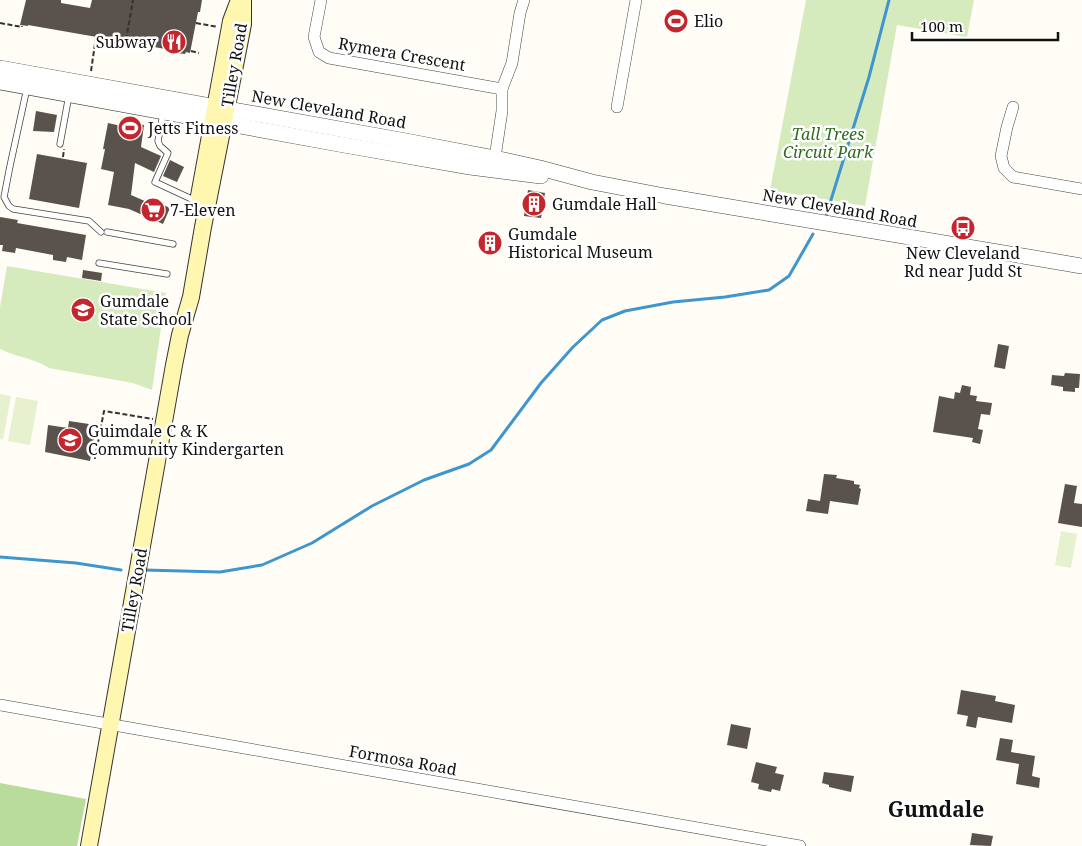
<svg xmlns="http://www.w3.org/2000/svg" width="1082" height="846" viewBox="0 0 1082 846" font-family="'Noto Serif',serif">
<rect width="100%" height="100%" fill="#fffdf5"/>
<g fill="#d5ebbd">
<path d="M806,0H974L967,37L897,25L865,206L770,190Z"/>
<path d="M7,266L166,293L152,390L133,383L49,368C34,358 16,357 0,349V307Z"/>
</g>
<path fill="#b9dc9c" d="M0,783L86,799L77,846H0Z"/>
<g fill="#e6f2cf">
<path d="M0,394L11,396L3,440L0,439Z"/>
<path d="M16,397L38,401L30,445L8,441Z"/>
<path d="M1061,531L1077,534L1071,568L1055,565Z"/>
</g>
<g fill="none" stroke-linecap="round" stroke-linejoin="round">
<g stroke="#3f96cf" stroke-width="3">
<path d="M826,216L869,77L889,0"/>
<path d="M0,557L76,563L121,570"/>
<path d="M144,570L220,572L262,565L312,543L372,506L424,480L469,464L491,450L541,383L573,347L602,320L625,311L673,302L725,297L769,290L789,276L813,234"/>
</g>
</g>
<g fill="#5a524d">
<path d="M26,0H61V3L90,8L92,0H202L200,12H198L190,53L186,52L185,54L177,53V51L28,25V26L20,25Z"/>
<path d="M36,111L57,115L54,132L33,131Z"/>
<path d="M122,121L144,125L141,147L161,156L154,172L135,163L131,195L147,202L148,199H151L170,208L163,224L129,209L108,205L114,172L101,169L105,149H103L108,123L121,126Z"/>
<path d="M37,154L87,163L79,208L29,199Z"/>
<path d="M170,160L184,167L177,182L163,176Z"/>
<path d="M528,190L545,193L541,218L524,216Z"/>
<path d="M0,217L18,220L17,223L86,235L82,260L67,257L66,262L53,260V255L16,248L15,253L2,251L3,245H0Z"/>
<path d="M83,270L102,273L101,281L82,278Z"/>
<path d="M998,344L1009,346L1005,369L994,367Z"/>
<path d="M1065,373L1080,374L1079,388H1075V392L1063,391V387L1051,385L1052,375L1064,376Z"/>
<path d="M962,385L971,387L970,395L977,396L976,401L992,403L990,415L981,414L978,429L983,430L980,444L972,442L973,438L933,432L939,396L954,399L955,392L960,393Z"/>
<path d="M69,421L89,424L88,431L95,432L90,461L45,452L48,425L68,428Z"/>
<path d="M824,474L837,475L836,478L854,481V484L860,485L859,488L861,489L858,505L830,501L828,514L806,511L808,499L820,501Z"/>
<path d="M1065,484L1077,486L1074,503L1082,504V527L1058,523Z"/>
<path d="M961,690L996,696L995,701L1015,705L1012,723L978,717L976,728L966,726L968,716L957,714Z"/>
<path d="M731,724L751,728L747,749L727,745Z"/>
<path d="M1000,738L1013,740L1011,752L1035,756L1032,776L1040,778L1039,788L1016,784L1019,764L996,760Z"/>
<path d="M756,762L777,767L775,773L784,775L780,791L772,789L771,792L758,789L759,784L751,782Z"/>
<path d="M824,772L854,776L851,792L829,787V785L822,783Z"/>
<path d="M972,833L993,836L991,846L970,845Z"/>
</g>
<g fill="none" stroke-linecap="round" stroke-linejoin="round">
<defs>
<g id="service">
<path d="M27,88L10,166L4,197L9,206L13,209L89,221L101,232"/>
<path d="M163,114L158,141L160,146L168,153L155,182L198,202"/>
<path d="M60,144L69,95"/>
<path d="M107,232L173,244"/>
<path d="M99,263L167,274"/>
</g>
<g id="minor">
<path d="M321,0L314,37L319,52L329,58L502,89"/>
<path d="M617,107L636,0"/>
<path d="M1013,107L1007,127L1001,156L1004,168L1013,177L1082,189"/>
<path d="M494,164L502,111V89L512,63L520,13L524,0"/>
<path d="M0,705L800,846"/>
</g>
<g id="tertiary">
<path d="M0,68L406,141L495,158L540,168L592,182L665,196L1082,266"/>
<path d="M0,82L344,145L470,167L541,176"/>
</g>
<g id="secondary">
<path d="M199,196L231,21L239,0"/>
<path d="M89,846L174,365L180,335L191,297L203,227L239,45L243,24V0"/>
</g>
</defs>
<use href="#service" stroke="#444" stroke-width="7"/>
<use href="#minor" stroke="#444" stroke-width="12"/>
<use href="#tertiary" stroke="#444" stroke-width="16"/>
<use href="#secondary" stroke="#333" stroke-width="18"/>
<g stroke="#333" stroke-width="2" stroke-dasharray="5 2.5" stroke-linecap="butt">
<path d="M0,23L22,27V26"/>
<path d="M196,23L218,27"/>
<path d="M95,40L121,44L122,41"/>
<path d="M126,40L133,0"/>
<path d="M191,51L199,53"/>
<path d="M91,71L96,37"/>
<path d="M63,157L64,149"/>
<path d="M94,458H95L104,411L153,419"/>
</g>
<use href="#service" stroke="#fff" stroke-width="5.5"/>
<use href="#minor" stroke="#fff" stroke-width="11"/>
<use href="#tertiary" stroke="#fff" stroke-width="15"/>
<use href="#secondary" stroke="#fff6b0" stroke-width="16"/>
</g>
<defs>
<symbol id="stadium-disc" viewBox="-11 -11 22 22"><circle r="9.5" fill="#c4262e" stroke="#fff"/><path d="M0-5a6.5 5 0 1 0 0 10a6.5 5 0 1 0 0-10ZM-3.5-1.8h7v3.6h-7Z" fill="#fff"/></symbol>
<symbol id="restaurant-disc" viewBox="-11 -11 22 22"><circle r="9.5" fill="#c4262e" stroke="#fff"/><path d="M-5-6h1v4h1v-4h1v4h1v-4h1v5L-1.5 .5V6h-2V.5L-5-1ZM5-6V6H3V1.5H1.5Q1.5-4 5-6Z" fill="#fff"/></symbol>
<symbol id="building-disc" viewBox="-11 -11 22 22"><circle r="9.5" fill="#c4262e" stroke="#fff"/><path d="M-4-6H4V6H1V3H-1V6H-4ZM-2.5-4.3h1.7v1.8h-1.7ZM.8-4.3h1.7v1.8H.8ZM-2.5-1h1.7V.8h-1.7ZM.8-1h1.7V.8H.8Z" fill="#fff"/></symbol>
<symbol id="supermarket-disc" viewBox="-11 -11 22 22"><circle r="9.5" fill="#c4262e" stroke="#fff"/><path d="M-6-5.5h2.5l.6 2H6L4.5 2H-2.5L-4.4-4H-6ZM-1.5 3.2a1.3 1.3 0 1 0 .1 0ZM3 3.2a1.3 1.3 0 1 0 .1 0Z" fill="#fff"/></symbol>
<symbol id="bus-disc" viewBox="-11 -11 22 22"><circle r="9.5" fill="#c4262e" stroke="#fff"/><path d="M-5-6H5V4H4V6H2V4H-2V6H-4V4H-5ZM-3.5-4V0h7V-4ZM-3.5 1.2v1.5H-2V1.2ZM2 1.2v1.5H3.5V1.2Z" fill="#fff"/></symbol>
<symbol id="school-disc" viewBox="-11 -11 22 22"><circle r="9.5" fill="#c4262e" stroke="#fff"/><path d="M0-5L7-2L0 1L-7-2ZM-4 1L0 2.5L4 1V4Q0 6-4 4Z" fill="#fff"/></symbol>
</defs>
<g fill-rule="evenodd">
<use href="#stadium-disc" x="662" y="7" width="28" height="28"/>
<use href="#restaurant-disc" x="160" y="28" width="28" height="28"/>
<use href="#stadium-disc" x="116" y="114" width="28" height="28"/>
<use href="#building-disc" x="520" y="190" width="28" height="28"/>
<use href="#supermarket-disc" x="139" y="196" width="28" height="28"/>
<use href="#bus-disc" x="949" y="214" width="28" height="28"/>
<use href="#building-disc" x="476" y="229" width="28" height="28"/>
<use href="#school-disc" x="69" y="296" width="28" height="28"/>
<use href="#school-disc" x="56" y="426" width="28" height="28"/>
</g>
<g text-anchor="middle" stroke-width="5" stroke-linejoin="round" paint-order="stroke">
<g font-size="16" fill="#111" stroke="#fff" text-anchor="start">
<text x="694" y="27">Elio</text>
<text x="156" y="48" text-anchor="end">Subway</text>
<text x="148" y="134">Jetts Fitness</text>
<text x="552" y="210">Gumdale Hall</text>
<text x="170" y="216">7-Eleven</text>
<text x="508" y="240">Gumdale<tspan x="508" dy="18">Historical Museum</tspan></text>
<text x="963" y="259" text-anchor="middle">New Cleveland<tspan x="963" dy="18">Rd near Judd St</tspan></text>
<text x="100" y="307">Gumdale<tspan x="100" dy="18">State School</tspan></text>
<text x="88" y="437">Guimdale C &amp; K<tspan x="88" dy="18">Community Kindergarten</tspan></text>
</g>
<g font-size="16" fill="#111" stroke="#fff">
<text transform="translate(402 54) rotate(10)" y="6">Rymera Crescent</text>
<text transform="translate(234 65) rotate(-80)" y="6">Tilley Road</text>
<text transform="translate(329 109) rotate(10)" y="6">New Cleveland Road</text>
<text transform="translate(840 208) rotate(10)" y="6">New Cleveland Road</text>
<text transform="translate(134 590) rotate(-80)" y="6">Tilley Road</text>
<text transform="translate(403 760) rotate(10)" y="6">Formosa Road</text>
</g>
<g font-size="16" font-style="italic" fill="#2f6b1f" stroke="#fff">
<text x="828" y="140">Tall Trees<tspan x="828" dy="18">Circuit Park</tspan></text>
</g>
<g font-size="21" font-weight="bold" fill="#111" stroke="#fff">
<text x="936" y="817">Gumdale</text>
</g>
</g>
<path d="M912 32v8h146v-8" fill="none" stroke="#111111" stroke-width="2.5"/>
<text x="920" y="32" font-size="15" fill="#111111" stroke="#ffffff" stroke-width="4" paint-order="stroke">100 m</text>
</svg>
